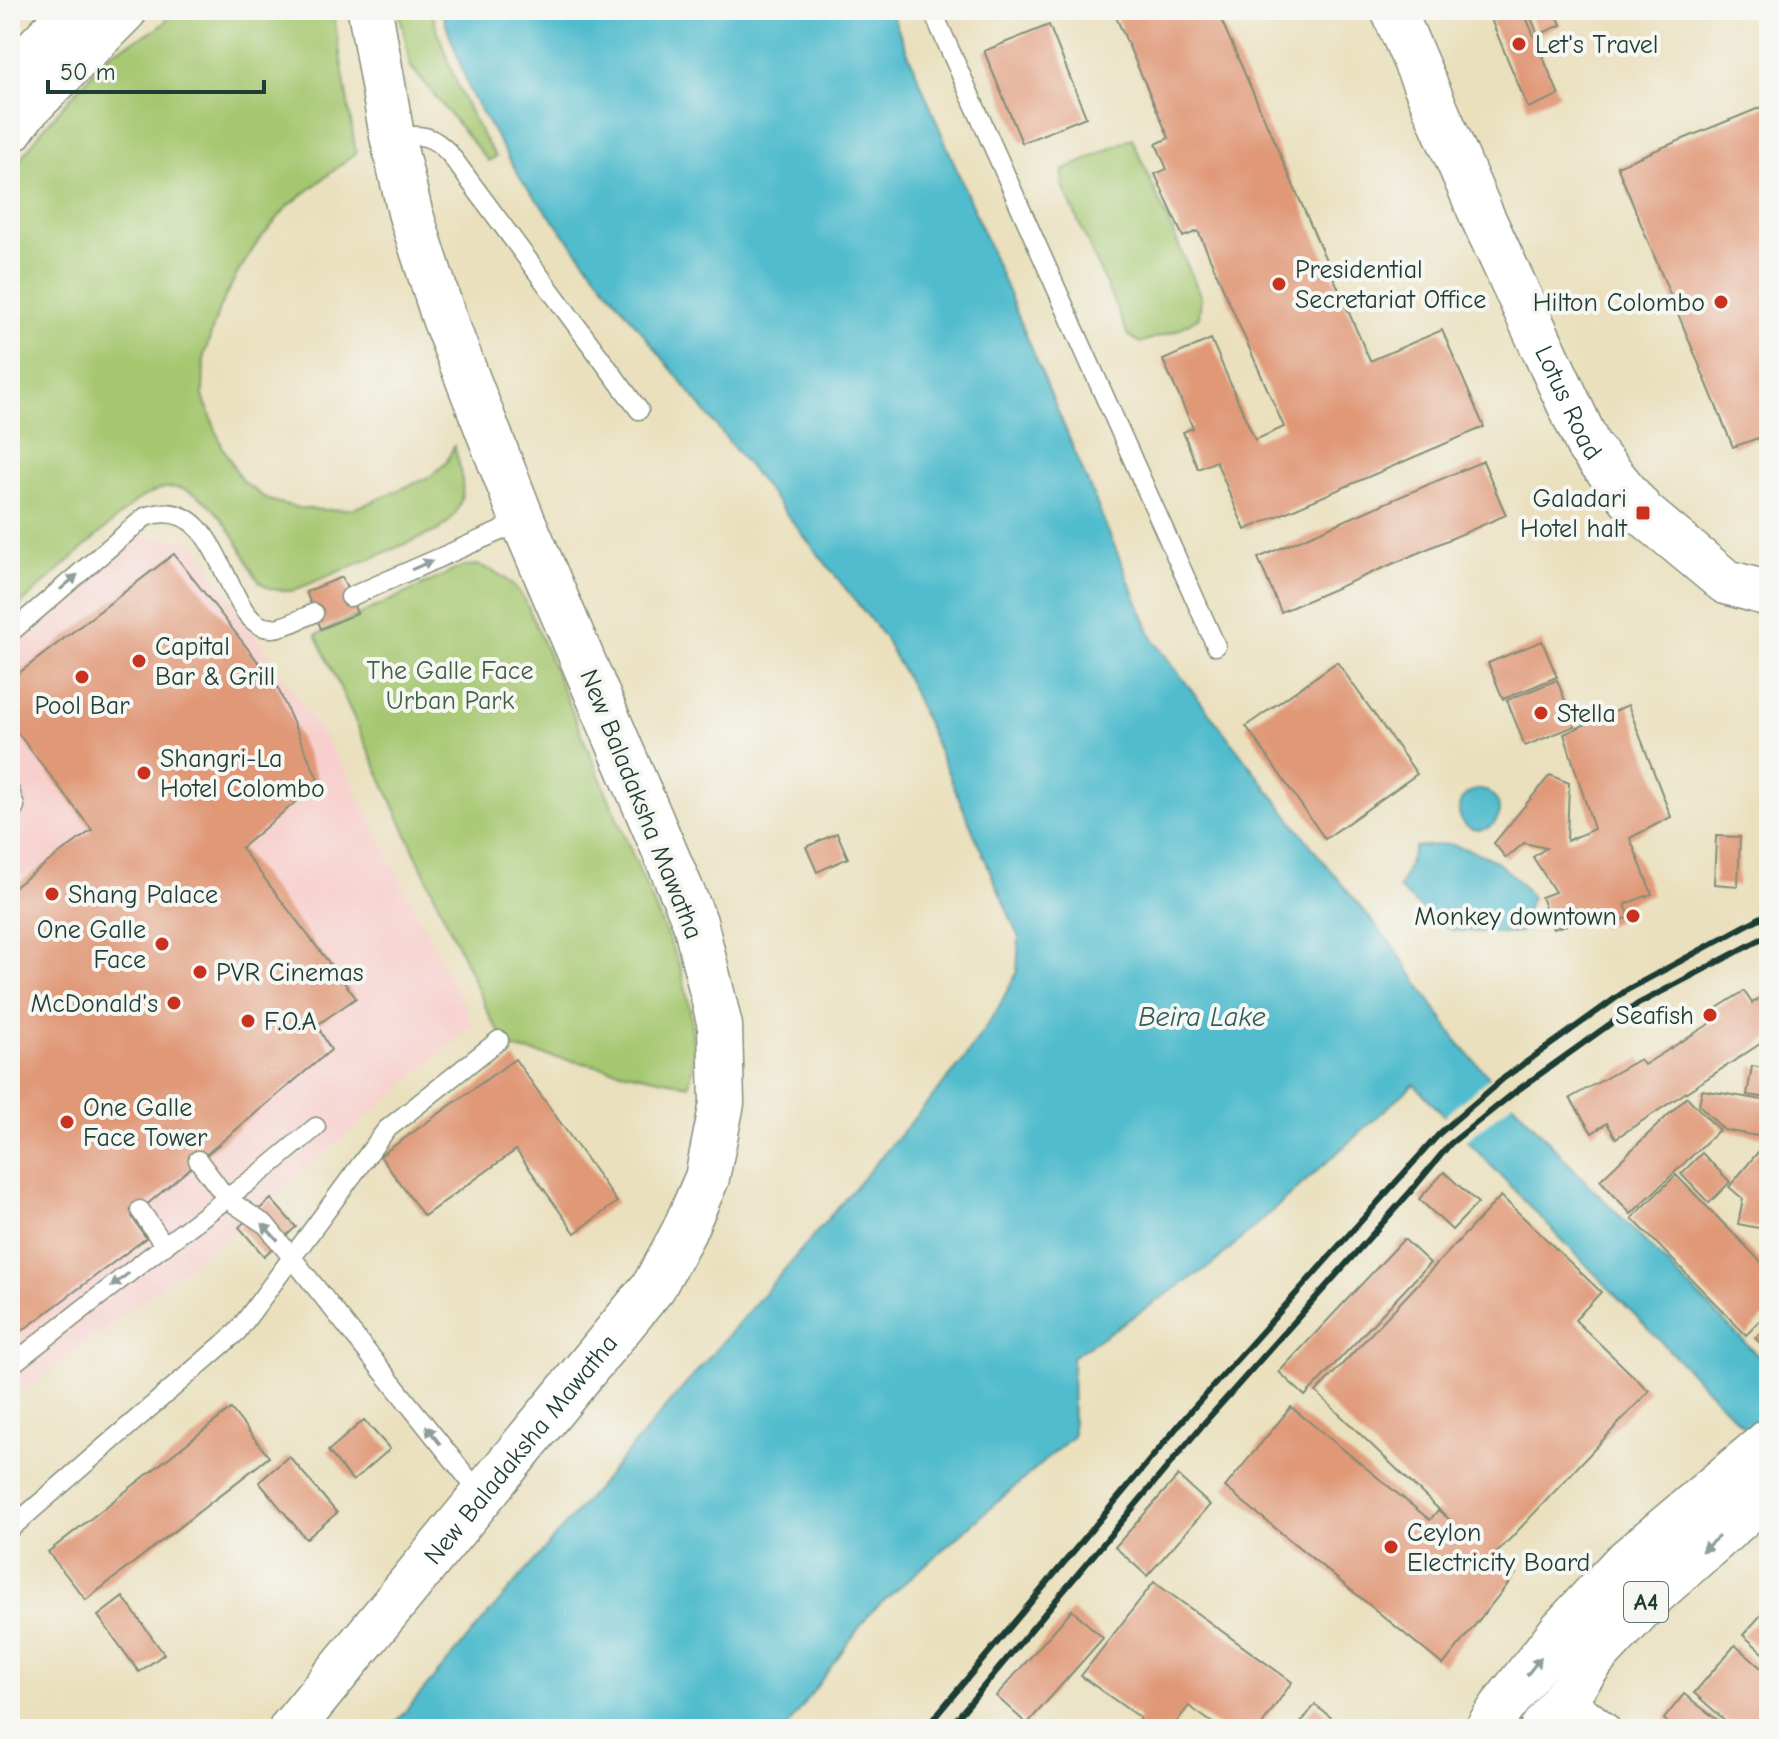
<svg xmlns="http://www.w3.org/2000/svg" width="1779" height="1739" viewBox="0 0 1779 1739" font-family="'Comic Neue',sans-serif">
<rect width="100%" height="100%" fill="#f6f6f2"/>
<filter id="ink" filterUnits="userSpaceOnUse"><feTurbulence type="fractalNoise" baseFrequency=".0125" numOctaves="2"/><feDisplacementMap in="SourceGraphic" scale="16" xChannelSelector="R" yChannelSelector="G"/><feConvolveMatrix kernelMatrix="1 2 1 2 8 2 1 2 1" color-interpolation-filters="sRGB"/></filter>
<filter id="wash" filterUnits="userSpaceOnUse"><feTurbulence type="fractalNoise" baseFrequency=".006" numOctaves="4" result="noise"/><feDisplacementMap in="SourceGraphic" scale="32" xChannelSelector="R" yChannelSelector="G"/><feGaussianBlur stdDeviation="1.8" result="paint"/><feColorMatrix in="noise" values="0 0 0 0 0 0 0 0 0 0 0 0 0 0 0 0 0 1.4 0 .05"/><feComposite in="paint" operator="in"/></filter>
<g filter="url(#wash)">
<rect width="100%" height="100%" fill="#eae0bd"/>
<path fill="#f7d0cd" d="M140,537L192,541L344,767L474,1025L239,1227L10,1402V638Z"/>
<g fill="#a6c76f" stroke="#628252" stroke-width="2">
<path d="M174,10H333L356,153L287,207L259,240L236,276L219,309L204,356L203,396L222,446L242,481L268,500L299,508L324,510L351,509L369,503L431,476L446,463L454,446C464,479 471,507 439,530L292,591C285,590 273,591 267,587C254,580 249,564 243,552C228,524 201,482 165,488C154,490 145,496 136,501L10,614V173L43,129L110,53L155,30L164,23Z"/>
<path d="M399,10H431C447,62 465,112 496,157L488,161L411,67Z"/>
<path d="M1132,138L1201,297L1199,317L1178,330L1140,343L1128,335L1062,184L1063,171Z"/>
<path d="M478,565C502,574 510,580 525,600L681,969L690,1010L694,1058L689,1085L511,1048L492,1021L316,635L464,566Z"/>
</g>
<g fill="#51bccd" stroke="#387c80" stroke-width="2">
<path d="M441,10H890L1154,641L1323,861L1395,949L1459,1044L1583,1179L1769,1367V1450L1733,1416L1539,1216L1414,1084L1213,1264L1072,1357L1073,1436L870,1613L786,1729H390L960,1065L996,1012L1017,972L1019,938L911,687L884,637L522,181L471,94Z"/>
<circle cx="1479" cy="810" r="20"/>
<path d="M1448,844C1489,854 1506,863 1531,897L1522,931L1513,934L1452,930L1429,916L1399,889L1415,847Z"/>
</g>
<path fill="#eae0bd" d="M1492,1075L1515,1101L1463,1143L1441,1119Z"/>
<g id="blocks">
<g fill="#e09877">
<path d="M1113,10H1217L1370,361L1442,330L1484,427L1245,530L1216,461L1198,469L1183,432L1193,428L1163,360L1211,339L1255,440L1284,427L1198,231L1183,237L1155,174L1167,169L1156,144L1169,138Z"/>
<path d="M1487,10H1523L1559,95L1528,108Z"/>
<path d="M1528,10H1555L1561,25L1538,35Z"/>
<path d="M1049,25L1086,117L1022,143L984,51Z"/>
<path d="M1769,104V452L1764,454L1758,438L1733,447L1617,166Z"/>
<path d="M1483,461L1506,515L1281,612L1258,558Z"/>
<path d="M174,554L277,686L319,782L241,848L356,998L317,1025L331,1050L132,1217L146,1238L10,1340V890L92,830L10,723V680Z"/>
<path d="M342,577L357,613L321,629L306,592Z"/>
<path d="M1542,641L1557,677L1503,699L1488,663Z"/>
<path d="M1337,662L1417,774L1325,839L1246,726Z"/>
<path d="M1557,680L1575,726L1525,746L1507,700Z"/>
<path d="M1628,705L1671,817L1630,838L1652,894L1625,904L1630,917L1602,927L1598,915L1553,929L1541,897L1555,892L1533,857L1546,848L1524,843L1506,858L1494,843L1550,775L1569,783L1567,841L1594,829L1564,734Z"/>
<path d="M837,833L848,858L817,872L806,847Z"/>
<path d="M1716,836L1740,837L1738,886L1714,884Z"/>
<path d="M1744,991L1752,1003L1769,992V1038L1616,1138L1607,1123L1592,1133L1570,1098L1640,1059L1644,1065L1722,1016L1717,1008Z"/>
<path d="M515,1059L617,1202L575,1233L516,1150L424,1216L380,1156Z"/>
<path d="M1752,1066L1769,1069V1098L1747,1095Z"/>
<path d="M1702,1090L1769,1101V1138L1724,1130L1699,1105Z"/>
<path d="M1687,1097L1719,1130L1631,1214L1600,1180Z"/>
<path d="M1763,1146L1769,1152V1230L1738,1224L1743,1199L1729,1187Z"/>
<path d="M1702,1153L1730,1182L1709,1203L1681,1174Z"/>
<path d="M1444,1172L1478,1203L1452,1230L1419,1199Z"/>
<path d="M1676,1175L1769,1270V1312L1746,1335L1632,1218Z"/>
<path d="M1501,1196L1601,1292L1575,1320L1649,1391L1494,1556L1516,1574L1443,1665L1225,1487L1291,1407L1430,1520L1438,1510L1450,1520L1316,1392Z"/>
<path d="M271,1199L296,1227L264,1256L239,1227Z"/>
<path d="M1404,1239L1430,1263L1305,1396L1279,1372Z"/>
<path d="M1769,1328V1351L1755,1338Z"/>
<path d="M231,1409L269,1457L86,1600L48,1552Z"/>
<path d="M364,1420L390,1449L353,1481L328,1451Z"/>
<path d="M289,1456L337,1513L306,1539L259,1482Z"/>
<path d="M1178,1476L1210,1505L1147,1576L1115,1547Z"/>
<path d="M1154,1582L1292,1682L1259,1729H1221L1189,1706L1171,1729H1132L1140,1718L1081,1676Z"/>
<path d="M123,1597L164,1654L139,1672L98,1616Z"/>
<path d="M1769,1606V1658L1743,1635Z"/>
<path d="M1072,1610L1103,1638L1027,1724L996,1696Z"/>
<path d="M1735,1645L1769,1675V1729H1735L1694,1693Z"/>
<path d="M1684,1694L1729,1729H1674L1664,1719Z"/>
<path d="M1315,1705L1346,1729H1296Z"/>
</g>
</g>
</g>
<g filter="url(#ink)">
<use href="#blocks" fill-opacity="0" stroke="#848e78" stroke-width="2"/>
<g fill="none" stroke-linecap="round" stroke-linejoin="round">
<defs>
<g id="lane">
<path d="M932,10L1216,646"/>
<path d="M392,136C420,136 429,132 449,153L639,410"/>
<path d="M350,597L523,521"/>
<path d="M10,633L145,517C226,488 222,632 273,628C287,627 302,618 314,613"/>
<path d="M10,791L15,806L10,817"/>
<path d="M198,1160L227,1199L266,1225L482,1496"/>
<path d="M140,1210L165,1246"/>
<path d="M10,1366L148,1258L267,1168L316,1127"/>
<path d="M10,1529L237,1332L386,1130L499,1040"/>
</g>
<path id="street" d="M1564,1698L1603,1729"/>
<g id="primary">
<path id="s1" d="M1393,10L1482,216L1589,447L1643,513L1726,582L1769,594"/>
<path id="s2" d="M291,1729L654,1286L683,1233L707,1178L722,1103L720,1026L695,922L523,521L444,318L410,212L392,136L370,10"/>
</g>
<g id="highway">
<path d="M10,77L73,10"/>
<path d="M10,131L24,112L125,10"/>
<path d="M1487,1729L1501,1708L1561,1631L1623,1564L1769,1441"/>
<path d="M1542,1729L1594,1658L1655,1593L1769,1492"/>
</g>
</defs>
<use href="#lane" stroke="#848e78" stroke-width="21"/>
<use href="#street" stroke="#848e78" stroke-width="37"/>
<use href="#primary" stroke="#848e78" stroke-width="47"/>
<use href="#highway" stroke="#848e78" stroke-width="47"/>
<use href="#lane" stroke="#fff" stroke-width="18"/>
<use href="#street" stroke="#fff" stroke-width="34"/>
<use href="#primary" stroke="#fff" stroke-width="44"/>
<use href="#highway" stroke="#fff" stroke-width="44"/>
<g stroke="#1f3d34" stroke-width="6">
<path d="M925,1729L1189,1413L1440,1133L1504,1078L1627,990L1769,913"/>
<path d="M948,1729L1205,1422L1411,1191L1450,1144L1515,1092L1638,1004L1769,935"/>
</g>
</g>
<defs><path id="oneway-solid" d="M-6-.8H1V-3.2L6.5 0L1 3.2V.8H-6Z" transform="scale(2)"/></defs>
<g fill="#8f9e9a">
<use href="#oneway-solid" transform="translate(422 565) rotate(-24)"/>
<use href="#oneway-solid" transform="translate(69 582) rotate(-41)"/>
<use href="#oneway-solid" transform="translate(270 1232) rotate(-133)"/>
<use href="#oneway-solid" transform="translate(120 1280) rotate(142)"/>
<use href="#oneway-solid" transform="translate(433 1435) rotate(-128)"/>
<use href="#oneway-solid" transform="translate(1710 1544) rotate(139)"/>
<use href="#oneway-solid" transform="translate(1534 1666) rotate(-52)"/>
</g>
</g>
<g fill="#c8321e" stroke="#f6f6f2" stroke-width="3">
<circle cx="1519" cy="44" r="8"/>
<circle cx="1279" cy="284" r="8"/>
<circle cx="1721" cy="302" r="8"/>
<rect x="1635" y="505" width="16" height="16" rx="4"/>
<circle cx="139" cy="661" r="8"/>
<circle cx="82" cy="677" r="8"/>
<circle cx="1541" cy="713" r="8"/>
<circle cx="144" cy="773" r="8"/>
<circle cx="52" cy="894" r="8"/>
<circle cx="1633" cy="916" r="8"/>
<circle cx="162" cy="944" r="8"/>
<circle cx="200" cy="972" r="8"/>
<circle cx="174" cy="1003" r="8"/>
<circle cx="1710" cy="1015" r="8"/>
<circle cx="248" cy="1021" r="8"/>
<circle cx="67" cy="1122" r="8"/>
<circle cx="1391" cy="1547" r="8"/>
</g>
<g text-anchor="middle" stroke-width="8" stroke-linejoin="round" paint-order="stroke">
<rect fill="#f6f6f2" stroke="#60746d" stroke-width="2" x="1624" y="1582" width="44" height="40" rx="6"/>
<g font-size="24" font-weight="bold" fill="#1f3d34">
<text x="1646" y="1610">A4</text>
</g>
<g font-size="26" fill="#1f3d34" stroke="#f6f6f2" text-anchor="start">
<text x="1535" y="53">Let's Travel</text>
<text x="1295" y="278">Presidential<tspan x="1295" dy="30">Secretariat Office</tspan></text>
<text x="1705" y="311" text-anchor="end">Hilton Colombo</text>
<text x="1627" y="507" text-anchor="end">Galadari<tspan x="1627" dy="30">Hotel halt</tspan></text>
<text x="155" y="655">Capital<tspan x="155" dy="30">Bar &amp; Grill</tspan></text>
<text x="82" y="714" text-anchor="middle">Pool Bar</text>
<text x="1557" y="722">Stella</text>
<text x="160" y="767">Shangri-La<tspan x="160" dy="30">Hotel Colombo</tspan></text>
<text x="68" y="903">Shang Palace</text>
<text x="1617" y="925" text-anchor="end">Monkey downtown</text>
<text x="146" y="938" text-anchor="end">One Galle<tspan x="146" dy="30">Face</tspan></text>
<text x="216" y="981">PVR Cinemas</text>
<text x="158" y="1012" text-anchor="end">McDonald's</text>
<text x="1694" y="1024" text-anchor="end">Seafish</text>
<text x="264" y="1030">F.O.A</text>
<text x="83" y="1116">One Galle<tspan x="83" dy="30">Face Tower</tspan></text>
<text x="1407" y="1541">Ceylon<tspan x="1407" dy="30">Electricity Board</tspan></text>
</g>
<g font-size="26" fill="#1f3d34" stroke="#f6f6f2">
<text dy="9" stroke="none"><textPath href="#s1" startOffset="430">Lotus Road</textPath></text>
<text transform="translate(642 804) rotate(68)" y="9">New Baladaksha Mawatha</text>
<text dy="9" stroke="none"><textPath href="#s2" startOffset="362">New Baladaksha Mawatha</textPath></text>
</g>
<g font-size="26" fill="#416043" stroke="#f6f6f2">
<text x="450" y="679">The Galle Face<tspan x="450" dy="30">Urban Park</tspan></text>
</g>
<g font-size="28" font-style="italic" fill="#2c5d5a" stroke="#f6f6f2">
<text x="1202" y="1026">Beira Lake</text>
</g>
</g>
<rect width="1779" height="1739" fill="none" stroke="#f6f6f2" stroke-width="40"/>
<path d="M48 80v12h216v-12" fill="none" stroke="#1f3d34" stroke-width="4"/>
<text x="60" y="80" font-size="24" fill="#1f3d34" stroke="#f6f6f2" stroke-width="6" paint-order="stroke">50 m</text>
</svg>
